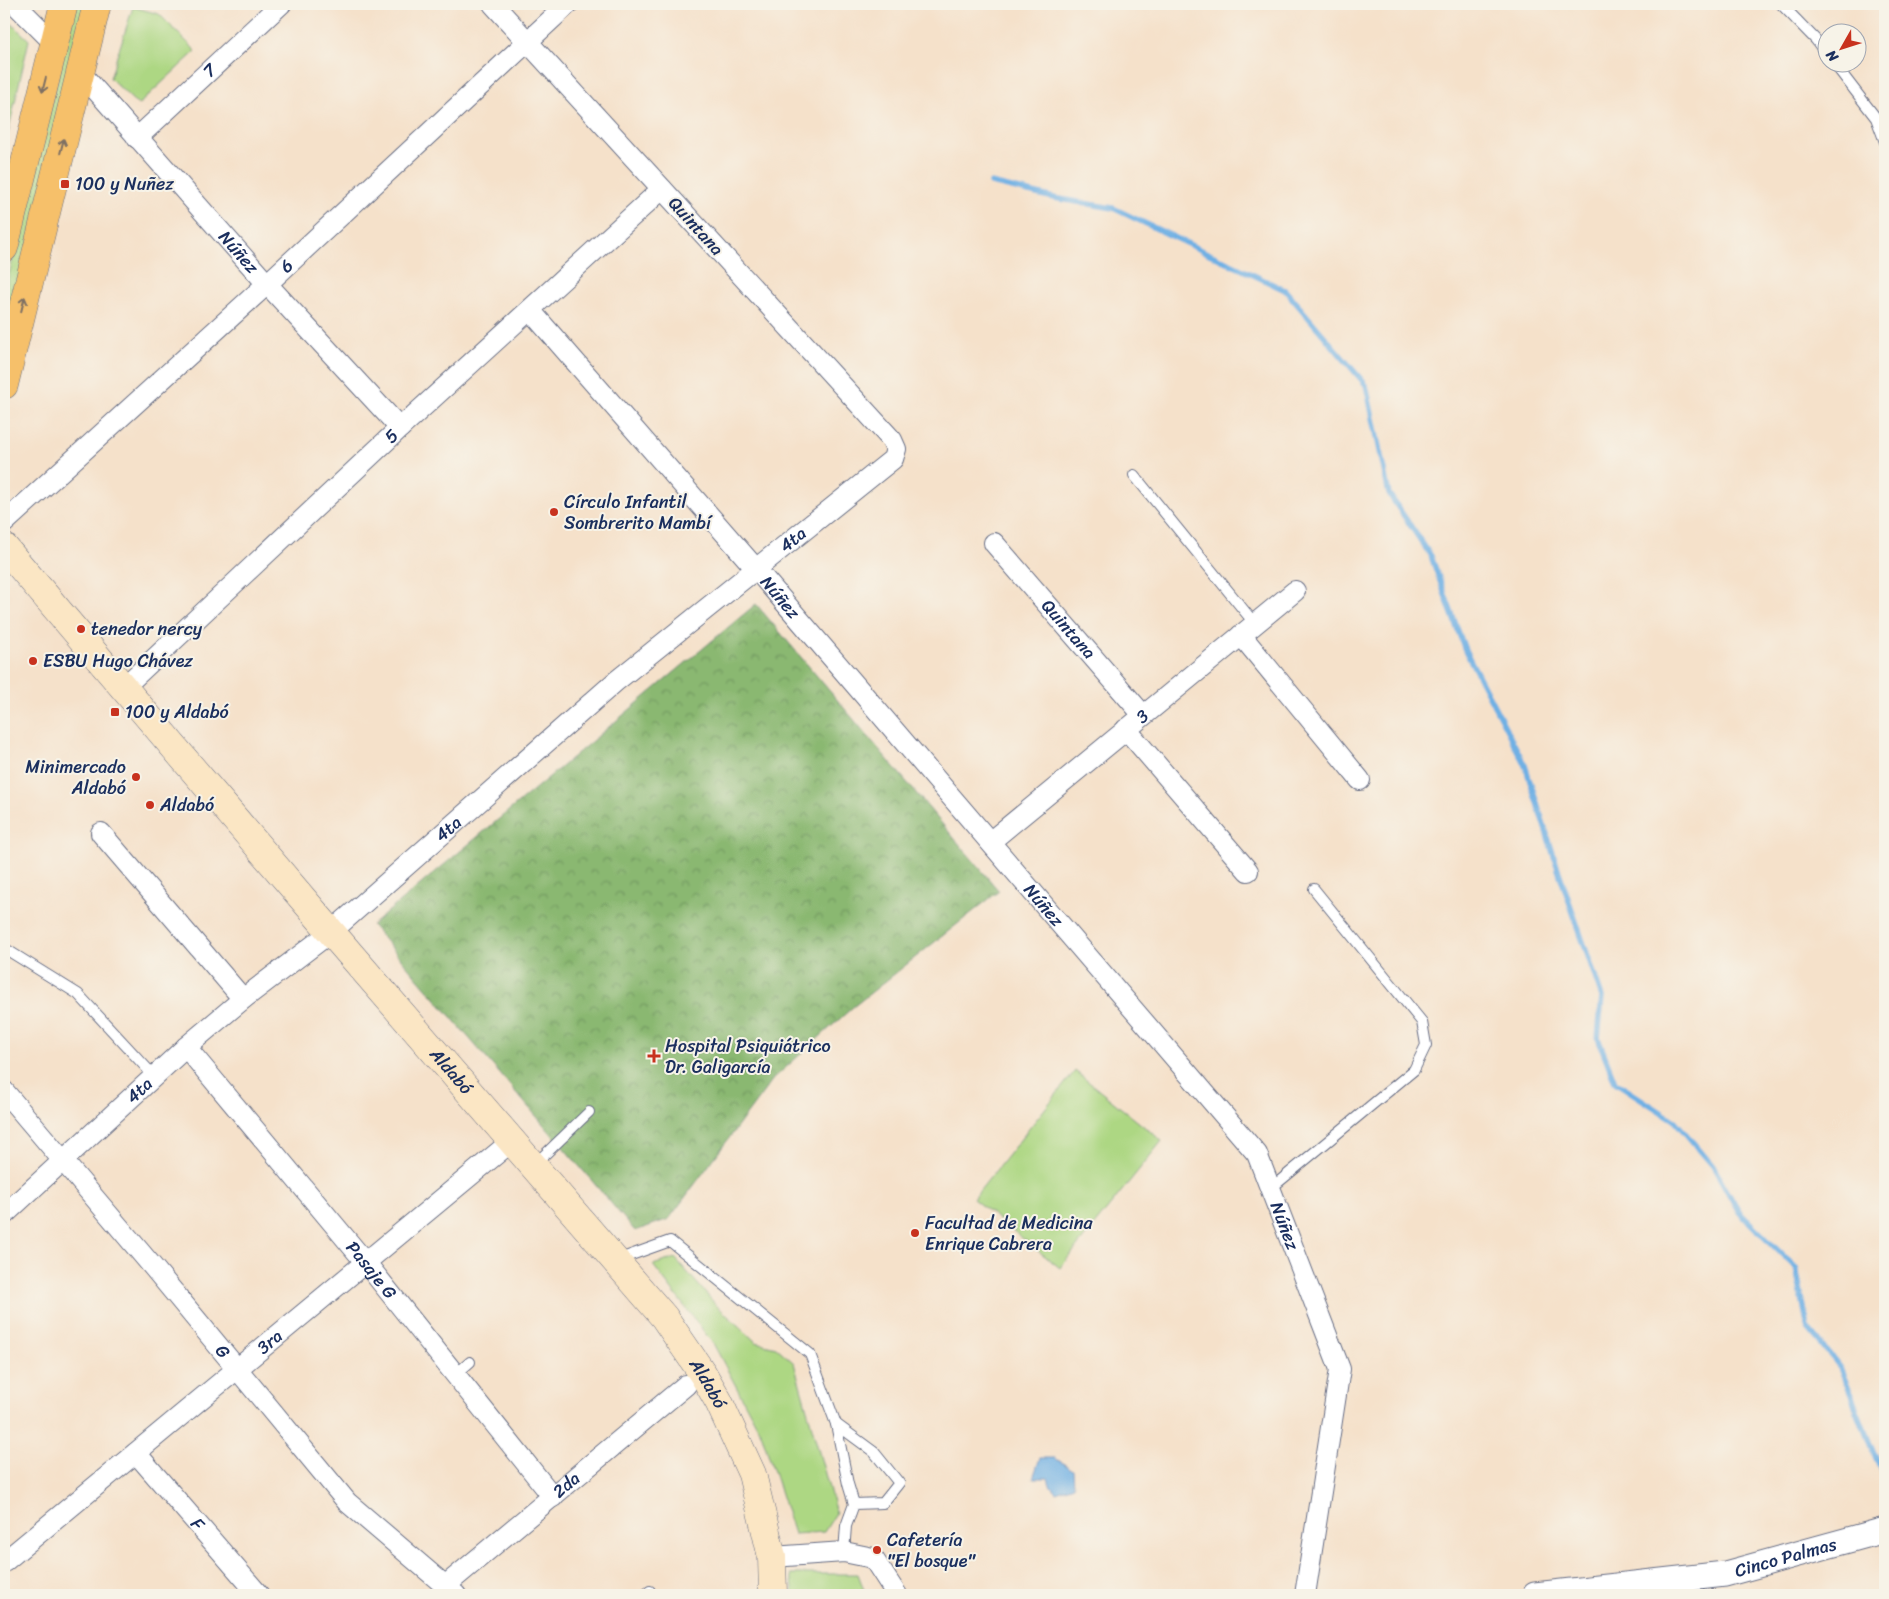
<svg xmlns="http://www.w3.org/2000/svg" width="1889" height="1599" viewBox="0 0 1889 1599" font-family="Sriracha,sans-serif">
<defs>
<pattern id="forest-crowns" width="20" height="18" patternUnits="userSpaceOnUse" patternTransform="scale(1.25)"><rect width="20" height="18" fill="#8ab871"/><path d="M2 6a3 3 0 1 1 6 0M12 15a3 3 0 1 1 6 0" fill="none" stroke="#709660"/></pattern>
</defs>
<rect width="100%" height="100%" fill="#f7f3e8"/>
<filter id="ink" filterUnits="userSpaceOnUse"><feTurbulence type="fractalNoise" baseFrequency=".02" numOctaves="2"/><feDisplacementMap in="SourceGraphic" scale="10" xChannelSelector="R" yChannelSelector="G"/><feConvolveMatrix kernelMatrix="1 2 1 2 8 2 1 2 1" color-interpolation-filters="sRGB"/></filter>
<filter id="wash" filterUnits="userSpaceOnUse"><feTurbulence type="fractalNoise" baseFrequency=".0096" numOctaves="4" result="noise"/><feDisplacementMap in="SourceGraphic" scale="20" xChannelSelector="R" yChannelSelector="G"/><feGaussianBlur stdDeviation="1.12" result="paint"/><feColorMatrix in="noise" values="0 0 0 0 0 0 0 0 0 0 0 0 0 0 0 0 0 1.4 0 .05"/><feComposite in="paint" operator="in"/></filter>
<g filter="url(#wash)">
<rect width="100%" height="100%" fill="#f5e1ca"/>
<g fill="#add783" stroke="#648370">
<path d="M76,4H88L4,343V295Z"/>
<path d="M133,7L159,14L196,51L138,105L110,78Z"/>
<path d="M4,17L29,40L4,150Z"/>
<path d="M1075,1071L1162,1141L1060,1268L973,1199Z"/>
<path d="M675,1258L716,1305L756,1342L776,1347L794,1363L836,1513L824,1532L794,1534L762,1435L714,1345L653,1265Z"/>
<path d="M791,1574H858L866,1595H794Z"/>
</g>
<path fill="url(#forest-crowns)" stroke="#527468" d="M756,604L999,891L853,1007L773,1079L669,1219L635,1231L372,925Z"/>
<path fill="#70b0e4" stroke="#4670a1" d="M1040,1458H1055L1073,1470L1074,1486L1056,1492L1050,1485L1048,1478H1033Z"/>
<g fill="none" stroke-linecap="round" stroke-linejoin="round">
<path stroke="#70b0e4" stroke-width="5.5" d="M991,183L1054,198L1113,208L1285,290L1366,385L1389,494L1431,556L1465,650L1525,765L1558,869L1602,997L1598,1038L1615,1082L1675,1121L1713,1166L1739,1212L1796,1268L1808,1328L1840,1367L1885,1481"/>
</g>
</g>
<g filter="url(#ink)">
<g fill="none" stroke-linecap="round" stroke-linejoin="round">
<defs>
<g id="service">
<path d="M1781,4L1816,40L1826,54"/>
<path d="M1833,62L1876,118L1885,142"/>
<path d="M1134,475L1255,624"/>
<path d="M4,948L78,994L154,1076"/>
<path d="M534,1165L589,1112"/>
<path d="M1270,1189L1414,1070L1426,1045L1422,1022L1314,889"/>
<path d="M617,1260L670,1241L810,1354L836,1424"/>
<path d="M455,1375L470,1362"/>
<path d="M844,1552L846,1526L854,1504L883,1503L899,1483L874,1452L836,1424L848,1484L854,1504"/>
<path d="M645,1595L650,1591"/>
</g>
<g id="minor">
<path d="M15,4L54,43"/>
<path id="s1" d="M80,72L267,284L400,428"/>
<path id="s2" d="M137,138L281,4"/>
<path id="s3" d="M530,310L756,569L1257,1154L1340,1369L1305,1595"/>
<path id="s4" d="M4,523L267,284L568,4"/>
<path id="s5" d="M994,543L1143,715"/>
<path d="M1241,635L1360,780"/>
<path id="s6" d="M123,688L400,428L662,189"/>
<path d="M1126,729L1248,871"/>
<path d="M101,833L243,999"/>
<path id="s7" d="M991,841L1295,591"/>
<path id="s8" d="M186,1047L366,1263L553,1497"/>
<path id="s9" d="M4,1091L153,1267L347,1502L456,1595"/>
<path id="s10" d="M4,1215L186,1047L243,999L331,932L615,682L893,459L896,449L892,440L493,4"/>
<path id="s11" d="M136,1453L259,1595"/>
<path d="M772,1557L844,1552L873,1558L897,1595"/>
<path id="s12" d="M4,1562L512,1141"/>
<path id="s13" d="M445,1586L686,1385"/>
</g>
<g id="tertiary">
<path id="s14" d="M1535,1595L1725,1574L1885,1530"/>
</g>
<g id="secondary">
<path id="s15" d="M4,547L331,932L664,1317L703,1374L719,1402L752,1474L772,1557L773,1595"/>
</g>
<g id="trunk">
<path d="M4,248L64,4"/>
<path d="M4,385L97,4"/>
</g>
</defs>
<use href="#service" stroke="#676d84" stroke-width="12"/>
<use href="#minor" stroke="#676d84" stroke-width="22"/>
<use href="#tertiary" stroke="#676d84" stroke-width="27"/>
<use href="#secondary" stroke="#676d84" stroke-width="29"/>
<use href="#trunk" stroke="#676d84" stroke-width="29"/>
<use href="#service" stroke="#fff" stroke-width="10"/>
<use href="#minor" stroke="#fff" stroke-width="20"/>
<use href="#tertiary" stroke="#fff" stroke-width="25"/>
<use href="#secondary" stroke="#fbe6c4" stroke-width="28"/>
<use href="#trunk" stroke="#f6c06b" stroke-width="28"/>
</g>
<defs><path id="oneway-shaft" d="M-6 0H5M1.5-3L5.5 0L1.5 3" fill="none" stroke-width="1.6" stroke-linecap="round" stroke-linejoin="round" transform="scale(1.25)"/></defs>
<g stroke="#7e7064">
<use href="#oneway-shaft" transform="translate(44 85) rotate(104)"/>
<use href="#oneway-shaft" transform="translate(62 146) rotate(-76)"/>
<use href="#oneway-shaft" transform="translate(23 304) rotate(-76)"/>
</g>
</g>
<g fill="#c8321e" stroke="#f7f3e8" stroke-width="2">
<rect x="60" y="179" width="10" height="10" rx="2.5"/>
<circle cx="554" cy="512" r="5"/>
<circle cx="81" cy="629" r="5"/>
<circle cx="33" cy="661" r="5"/>
<rect x="110" y="707" width="10" height="10" rx="2.5"/>
<circle cx="136" cy="777" r="5"/>
<circle cx="150" cy="805" r="5"/>
<path d="M651.5 1048.5h5v5h5v5h-5v5h-5v-5h-5v-5h5z"/>
<circle cx="915" cy="1233" r="5"/>
<circle cx="877" cy="1550" r="5"/>
</g>
<g text-anchor="middle" stroke-width="4" stroke-linejoin="round" paint-order="stroke">
<g font-size="18" fill="#1b2f5e" stroke="#f7f3e8">
<text dy="6" stroke="none"><textPath href="#s2" startOffset="99">7</textPath></text>
<text transform="translate(696 226) rotate(48)" y="6">Quintana</text>
<text dy="6" stroke="none"><textPath href="#s1" startOffset="240">Núñez</textPath></text>
<text dy="6" stroke="none"><textPath href="#s4" startOffset="382">6</textPath></text>
<text dy="6" stroke="none"><textPath href="#s6" startOffset="368">5</textPath></text>
<text dy="6" stroke="none"><textPath href="#s10" startOffset="1039">4ta</textPath></text>
<text dy="6" stroke="none"><textPath href="#s3" startOffset="381">Núñez</textPath></text>
<text dy="6" stroke="none"><textPath href="#s5" startOffset="114">Quintana</textPath></text>
<text dy="6" stroke="none"><textPath href="#s7" startOffset="196">3</textPath></text>
<text dy="6" stroke="none"><textPath href="#s10" startOffset="589">4ta</textPath></text>
<text dy="6" stroke="none"><textPath href="#s3" startOffset="786">Núñez</textPath></text>
<text dy="6" stroke="none"><textPath href="#s15" startOffset="689">Aldabó</textPath></text>
<text dy="6" stroke="none"><textPath href="#s10" startOffset="184">4ta</textPath></text>
<text dy="6" stroke="none"><textPath href="#s3" startOffset="1191">Núñez</textPath></text>
<text dy="6" stroke="none"><textPath href="#s8" startOffset="290">Pasaje G</textPath></text>
<text dy="6" stroke="none"><textPath href="#s12" startOffset="345">3ra</textPath></text>
<text dy="6" stroke="none"><textPath href="#s9" startOffset="340">G</textPath></text>
<text dy="6" stroke="none"><textPath href="#s15" startOffset="1094">Aldabó</textPath></text>
<text dy="6" stroke="none"><textPath href="#s13" startOffset="158">2da</textPath></text>
<text dy="6" stroke="none"><textPath href="#s11" startOffset="94">F</textPath></text>
<text dy="6" stroke="none"><textPath href="#s14" startOffset="254">Cinco Palmas</textPath></text>
</g>
<g font-size="18" fill="#1b2f5e" stroke="#f7f3e8" text-anchor="start">
<text x="75" y="190">100 y Nuñez</text>
<text x="564" y="508">Círculo Infantil<tspan x="564" dy="21">Sombrerito Mambí</tspan></text>
<text x="91" y="635">tenedor nercy</text>
<text x="43" y="667">ESBU Hugo Chávez</text>
<text x="125" y="718">100 y Aldabó</text>
<text x="126" y="773" text-anchor="end">Minimercado<tspan x="126" dy="21">Aldabó</tspan></text>
<text x="160" y="811">Aldabó</text>
<text x="665" y="1052">Hospital Psiquiátrico<tspan x="665" dy="21">Dr. Galigarcía</tspan></text>
<text x="925" y="1229">Facultad de Medicina<tspan x="925" dy="21">Enrique Cabrera</tspan></text>
<text x="887" y="1546">Cafetería<tspan x="887" dy="21">"El bosque"</tspan></text>
</g>
</g>
<rect width="1889" height="1599" fill="none" stroke="#f7f3e8" stroke-width="20"/>
<g transform="translate(1842 48) rotate(231)"><circle r="24" fill="#f7f3e8" stroke="#9fa5b1"/>
<path d="M0-4L9 19L0 12L-9 19Z" fill="#c8321e"/>
<text y="-8" font-size="14" font-weight="bold" text-anchor="middle" fill="#1b2f5e">N</text>
</g>
</svg>
